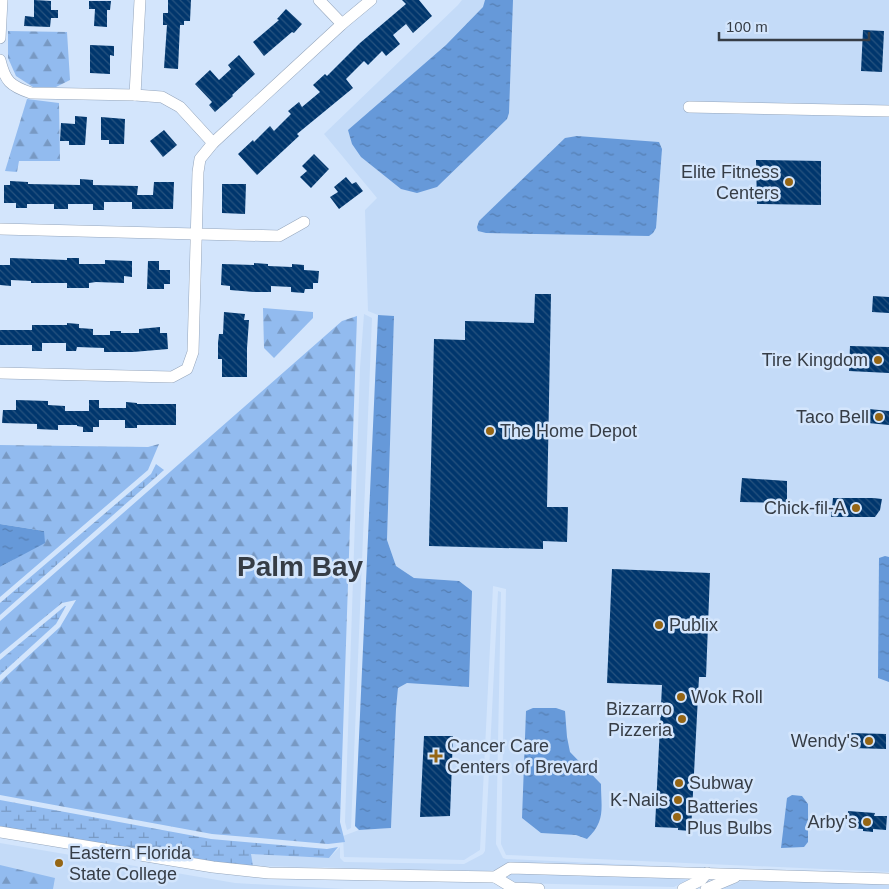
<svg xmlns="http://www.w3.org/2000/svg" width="889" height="889" viewBox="0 0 889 889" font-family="Helvetica,sans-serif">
<defs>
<pattern id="forest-firs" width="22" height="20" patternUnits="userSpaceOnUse" patternTransform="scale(1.25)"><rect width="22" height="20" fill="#92bbef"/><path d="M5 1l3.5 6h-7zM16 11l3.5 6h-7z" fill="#7899c3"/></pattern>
<pattern id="wetland-marsh" width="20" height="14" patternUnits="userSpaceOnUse" patternTransform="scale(1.25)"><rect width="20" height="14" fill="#92bbef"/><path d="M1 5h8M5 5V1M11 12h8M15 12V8" fill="none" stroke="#7899c3"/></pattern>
<pattern id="water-ripples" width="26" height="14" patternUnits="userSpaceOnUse" patternTransform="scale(1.25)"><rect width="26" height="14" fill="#6699d9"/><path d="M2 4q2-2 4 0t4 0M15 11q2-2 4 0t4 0" fill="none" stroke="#557eb2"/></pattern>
<pattern id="building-back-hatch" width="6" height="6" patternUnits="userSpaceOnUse" patternTransform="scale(1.25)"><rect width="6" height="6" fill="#00366d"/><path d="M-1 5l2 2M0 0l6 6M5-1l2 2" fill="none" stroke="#27537f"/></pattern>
</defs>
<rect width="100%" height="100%" fill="#d3e5fc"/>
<g fill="#c4dbf8">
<path d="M462,0H889V872L506,855L501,844L506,589L493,586L480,850L464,860L344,857L343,836L359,830L391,828L396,709L398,688L407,683L459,581L414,578L396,566L387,540L394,317L378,315L368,311L365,210L377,198L324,134L458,5Z"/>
<path d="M364,314L372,318L351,828L347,830L345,822L360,368Z"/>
<path d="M498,591L501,592L496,844L503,858L506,859L704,868L507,864L495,870L489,871L253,866L250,854L329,858L340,847V858L344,862L464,864L483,854L485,851Z"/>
<path d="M0,843L235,883L345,889H0Z"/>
<path d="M512,873L693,878L674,887L515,883L505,877Z"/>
<path d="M745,880L889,884V889H719Z"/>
</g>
<g fill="url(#forest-firs)">
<path d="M8,31L67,32L70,80L56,87H33L16,76L8,58Z"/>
<path d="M27,99L59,103L60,161H19L17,172L5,171Z"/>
<path d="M263,308L313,312V318L274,358L264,348Z"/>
<path d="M357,316L340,822L345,842L328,844L212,834L0,795V682L60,627L76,600L62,603L0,654V621L342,321Z"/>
<path d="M159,444L148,470L0,597V567L13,560L44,531L0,524V445L148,447Z"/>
<path d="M0,865L55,878L53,889H0Z"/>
</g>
<g fill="url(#wetland-marsh)">
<path d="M156,464L164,470L0,615V603L151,474Z"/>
<path d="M65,606H66L56,624L0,675V660Z"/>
<path d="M0,800L211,839L327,849L338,847L329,858L251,854L253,866L214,862L0,827Z"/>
</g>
<g fill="url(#water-ripples)">
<path d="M485,0H513L509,113L507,119L437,187L417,193L401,189L361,157L352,144L348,130L446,45L483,7Z"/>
<path d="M577,136L659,142L662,149L656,228L653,233L649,236L486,233L478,231L477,227L479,221L565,138Z"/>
<path d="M378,315L394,316L387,540L396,566L414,578L459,581L472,591L469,687L407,683L398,688L396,709L391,828L359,830L355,826Z"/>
<path d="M0,524L44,531L45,543L0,567Z"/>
<path d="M885,556L889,557V682L878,678L879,558Z"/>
<path d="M533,708H556L565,711L567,737L570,752L601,784C601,808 606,821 587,839L576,835L541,833L522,818L526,711Z"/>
<path d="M792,795L802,796L808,804V842L804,847L781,848L787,798Z"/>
</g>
<g fill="url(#building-back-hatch)">
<path d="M34,0L51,1V10H58V18H51L50,27L24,26L25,16L34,17Z"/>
<path d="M168,0H191L190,21H184V25H180L178,69L164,68L167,25H163V13H168Z"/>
<path d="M402,0H419L432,16L413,33L406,24L393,35L400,44L386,56L382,51L368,65L364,61L346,79L353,88L297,134L299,136L257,175L238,154L253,140L254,142L270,126L274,131L291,114L288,111L299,102L302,107L320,92L313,85L325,74L327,76L360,43L406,4Z"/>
<path d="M89,1H111L110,10H107V27L94,26L95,9H89Z"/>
<path d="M286,9L302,24L294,33L292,32L264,56L253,42L279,20L277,19Z"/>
<path d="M863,30L884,31L882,72L861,71Z"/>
<path d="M90,45L114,46V56L110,55V74L90,73Z"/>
<path d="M239,55L255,74L232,95L233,96L215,112L209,105L212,102L195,84L210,70L219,80L231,69L228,65Z"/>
<path d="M75,116L87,117L85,145H69V141H60L61,123L75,124Z"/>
<path d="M101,117L125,119L124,144H109V140H101Z"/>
<path d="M164,130L177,145L163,157L150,141Z"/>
<path d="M314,154L329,169L311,188L300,177L307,171L302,166Z"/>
<path d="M756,160L821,161V205L757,204Z"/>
<path d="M346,177L352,184L356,182L363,191L339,209L330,197L338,192L334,187Z"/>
<path d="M80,179L93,180V185L138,186L137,195H153L154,182H174L173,209H132V202H104V210H93V204H68V209H54V204H27V208H16V203H4V185H10V181L28,182V184L80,185Z"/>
<path d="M222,184H246L245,214L222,213Z"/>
<path d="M10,258L67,260V258H79V264H105V260L132,261V277L124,276V283L96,282L89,283V288H67V283H31V281L11,280V286L0,285V265H10Z"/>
<path d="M148,261H159V270H170V284H164V289H147Z"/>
<path d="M254,263L268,264V266L292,267V264L304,265V270L319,271L318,283H313V289H305L304,293L291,292V287L271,286V292H254L230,290V286L221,285L222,264L254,265Z"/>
<path d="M535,294H551L547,507H568L567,542L543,541V549L429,546L434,339L465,340V321L534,323Z"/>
<path d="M873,296L889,297V313L872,312Z"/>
<path d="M224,312L245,314L244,320H249L247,348V377H222V359H218V343L219,334H223Z"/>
<path d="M67,323L79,324V328L93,329V335H110V331H121V333H139V329L160,327V333H167L168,349L133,352H104V348L77,347L76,351H66V343H42V351H32V345H0V330H32V325H67Z"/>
<path d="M850,346L889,347V373L849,371Z"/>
<path d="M16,400L48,401V405L65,406V411H89V400H99V408H126V402L137,403V404H176V425H137V428H125V420H99V427H93V432H83V427L77,426V425H58V430L37,429V424L2,423L3,410H16Z"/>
<path d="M869,409L889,411V425L868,423Z"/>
<path d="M742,478L787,481V503L740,502Z"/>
<path d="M833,498H873L882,499L880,510L875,517H831Z"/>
<path d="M612,569L710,573L706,677H699L691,831L678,830V828L655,827L662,685L607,683Z"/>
<path d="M851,733L886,734V749L851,748Z"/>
<path d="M424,736H453L450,816L420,817Z"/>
<path d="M848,811L875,813L874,816H887L886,830L873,829V832L863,831V829L847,828Z"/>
</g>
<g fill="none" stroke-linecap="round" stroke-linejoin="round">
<defs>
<g id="minor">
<path d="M319,0L342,24"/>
<path d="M0,38L2,0"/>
<path d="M0,60C5,81 10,86 31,93L135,95L162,97L180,107L213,143"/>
<path d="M135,95L140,0"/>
<path d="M689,107L889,111"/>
<path d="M0,229L279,236L304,222"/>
<path d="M0,373L172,377L187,369L193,352L198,172L200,159L213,143L342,24L371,0"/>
<path d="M0,832L213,867L269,873L495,877L510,868L889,879"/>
<path d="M495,877L513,888L539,889"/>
<path d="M683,889L701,880L707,873"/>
<path d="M706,889L735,877"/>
</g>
</defs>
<use href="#minor" stroke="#95a6bc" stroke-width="12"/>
<use href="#minor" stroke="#fff" stroke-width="11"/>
</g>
<g fill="#956615" stroke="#d3e5fc" stroke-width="2">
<circle cx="789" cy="182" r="5"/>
<circle cx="878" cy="360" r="5"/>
<circle cx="879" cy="417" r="5"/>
<circle cx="490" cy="431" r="5"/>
<circle cx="856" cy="508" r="5"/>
<circle cx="659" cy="625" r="5"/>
<circle cx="681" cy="697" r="5"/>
<circle cx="682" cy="719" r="5"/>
<circle cx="869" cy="741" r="5"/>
<path d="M433.5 748.5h5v5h5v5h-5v5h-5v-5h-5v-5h5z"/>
<circle cx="679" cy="783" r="5"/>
<circle cx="678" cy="800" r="5"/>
<circle cx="677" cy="817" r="5"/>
<circle cx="867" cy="822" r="5"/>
<circle cx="59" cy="863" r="5"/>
</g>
<g text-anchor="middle" stroke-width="5" stroke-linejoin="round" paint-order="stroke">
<g font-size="18" fill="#363d46" stroke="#d3e5fc" text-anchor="end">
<text x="779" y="178">Elite Fitness<tspan x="779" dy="21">Centers</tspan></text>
<text x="868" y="366">Tire Kingdom</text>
<text x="869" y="423">Taco Bell</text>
<text x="500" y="437" text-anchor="start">The Home Depot</text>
<text x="846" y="514">Chick-fil-A</text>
<text x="669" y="631" text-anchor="start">Publix</text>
<text x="691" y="703" text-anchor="start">Wok Roll</text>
<text x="672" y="715">Bizzarro<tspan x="672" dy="21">Pizzeria</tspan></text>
<text x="859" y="747">Wendy's</text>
<text x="447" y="752" text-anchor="start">Cancer Care<tspan x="447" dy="21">Centers of Brevard</tspan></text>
<text x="689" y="789" text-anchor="start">Subway</text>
<text x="668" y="806">K-Nails</text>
<text x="687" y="813" text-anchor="start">Batteries<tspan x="687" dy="21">Plus Bulbs</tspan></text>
<text x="857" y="828">Arby's</text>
<text x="69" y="859" text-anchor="start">Eastern Florida<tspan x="69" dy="21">State College</tspan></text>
</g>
<g font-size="28" font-weight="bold" fill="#363d46" stroke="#d3e5fc">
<text x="300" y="576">Palm Bay</text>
</g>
</g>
<path d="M719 32v8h150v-8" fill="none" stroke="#363d46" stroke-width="2.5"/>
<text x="726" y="32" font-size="15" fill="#363d46" stroke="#d3e5fc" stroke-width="4" paint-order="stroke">100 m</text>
</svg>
